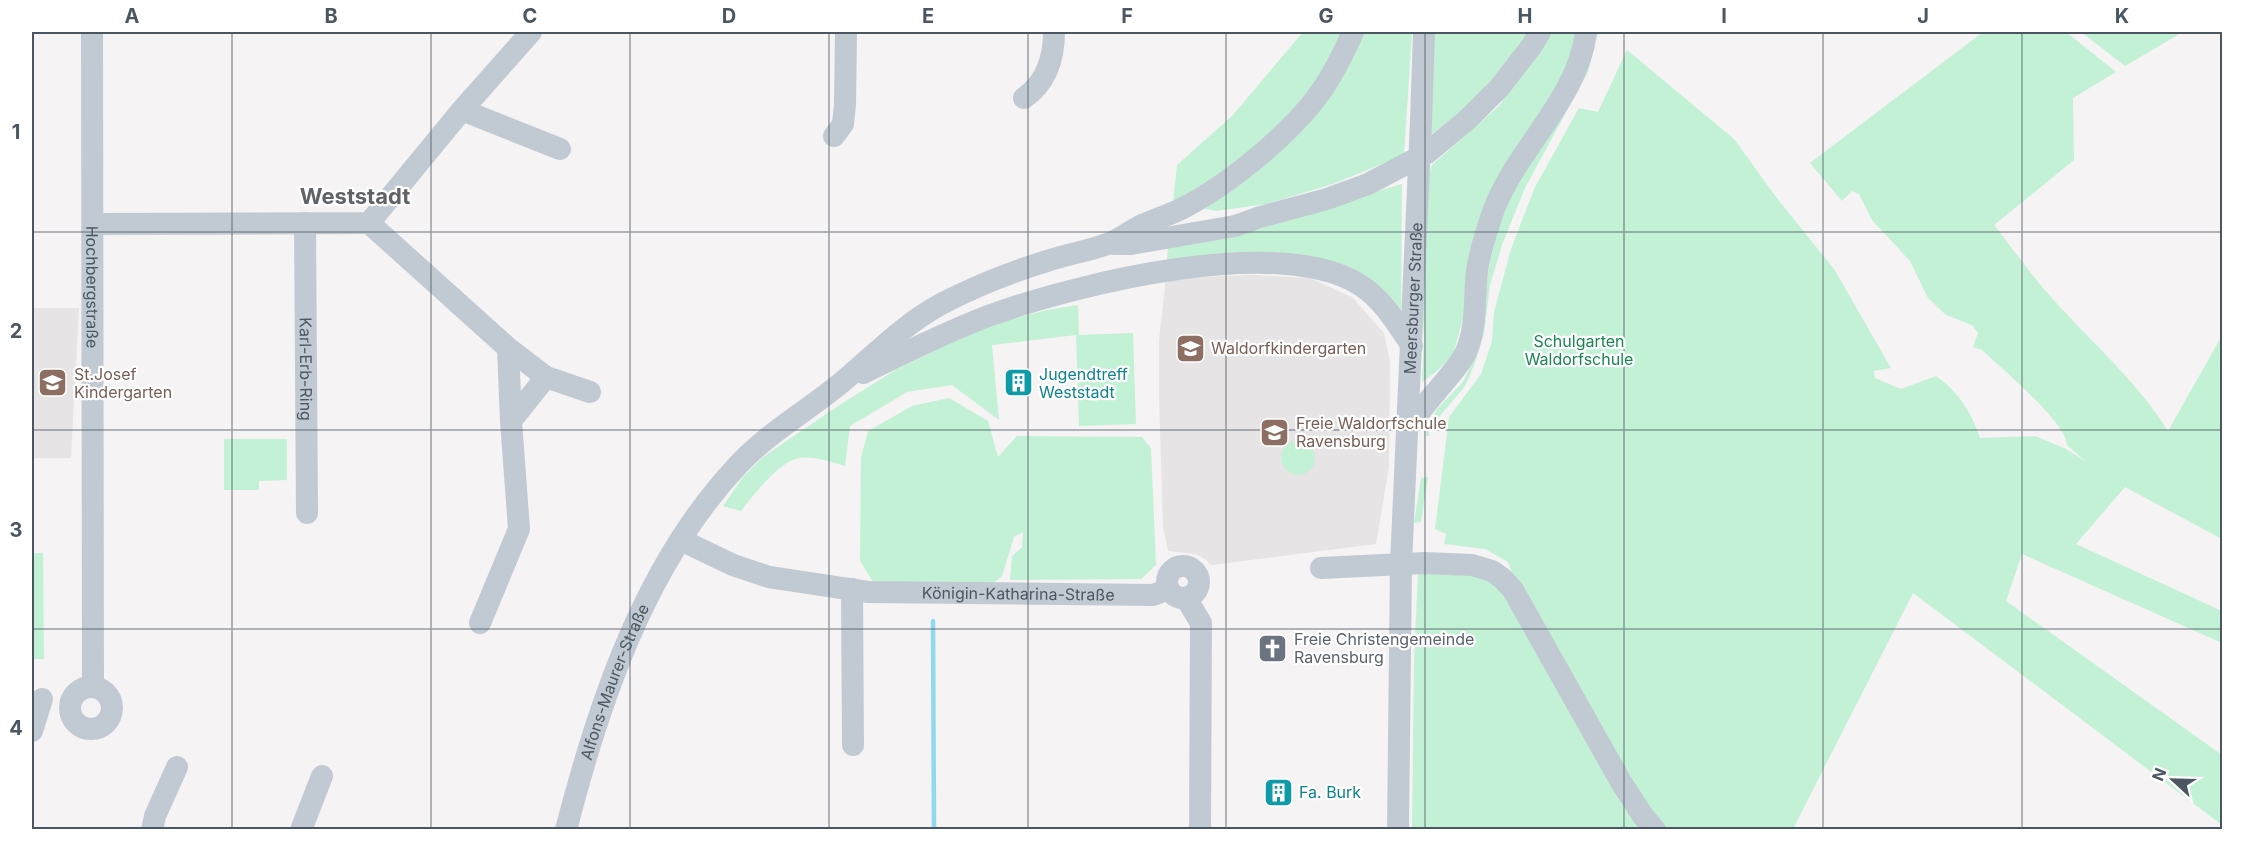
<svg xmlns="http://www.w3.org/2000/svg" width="2254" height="861" viewBox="0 0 2254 861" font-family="Inter,sans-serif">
<rect width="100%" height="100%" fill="#f5f3f3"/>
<g fill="#e6e4e5">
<path d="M1253,275L1310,278L1352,297L1384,333L1390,362L1389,467L1376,544L1212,565L1203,558L1195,554L1168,551L1163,527L1159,397V340L1166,278Z"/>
<path d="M32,308H79L71,458H32Z"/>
</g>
<g fill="#c3f1d5">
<path d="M1303,32H1346L1311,93L1240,162L1173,203L1177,165L1232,116Z"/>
<path d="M1363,32H1412L1404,155L1333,184L1266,204L1216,211L1197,207L1233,184Z"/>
<path d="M1431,32H1530L1508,62L1464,109L1424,140Z"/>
<path d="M1550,32H1576L1573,49L1559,84L1531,126L1463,318L1453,355L1437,371L1422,382L1424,339L1417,211L1432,165L1499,106Z"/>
<path d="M1594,32H1598L1588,72L1525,188L1502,245L1490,285L1484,334L1475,363L1465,386L1430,428L1429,436H1426L1427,425L1437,409L1463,382L1476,354L1484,292L1500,216Z"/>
<path d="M1983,32H2066L2116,72L2073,98L2074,160L1994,225C2013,249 2031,275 2051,297C2090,341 2137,381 2168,431L2220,339L2222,320V539L2125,487L2076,544L2222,611V643L2022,554L2006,601L2222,755V825L1913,593L1793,829H1663L1655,822L1517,586L1508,562L1485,549L1444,544L1446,534L1435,529L1449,417L1481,374L1492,341L1494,312L1511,249L1535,187L1579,108L1598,112L1627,50L1734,139L1776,197L1834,269L1891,368L1874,371L1875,378L1901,389L1936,376C1958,391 1972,413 1980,438L2035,436L2066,449L2086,462L2067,445C2067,423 2000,367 1982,350L1973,347L1978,333L1972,325L1946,315L1928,298L1910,261L1872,220L1859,194L1852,191L1842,201L1810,163Z"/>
<path d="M2081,32H2183L2125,66Z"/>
<path d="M1402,184L1401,324L1361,280L1167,260L1168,244L1368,194Z"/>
<path d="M1078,305L1079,335L1133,333L1136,424L1079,426L1076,335L992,345L999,420L952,385L907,392L850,426L845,466C830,462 815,456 799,458C780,461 753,495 741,511L723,506L743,477L763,457L838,406L897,369L988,325L1047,310Z"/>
<path d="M949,398L988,421L998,457L1017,436L1142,437L1151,448L1156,565L1141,579L1010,580L1012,556L1022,547L1023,532L1014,537L1002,576L990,586L873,582L860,561L861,458L868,431L912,406Z"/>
<path d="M224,439H287V480L259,481V490H224Z"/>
<circle cx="1298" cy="458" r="17"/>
<path d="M1428,477L1421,522L1414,523L1421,478Z"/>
<path d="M32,553H43L44,659H32Z"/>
<path d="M1418,573L1478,574L1497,579L1644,829H1412L1414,660Z"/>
</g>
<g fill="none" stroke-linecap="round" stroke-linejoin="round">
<path stroke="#90daee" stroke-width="4.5" d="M933,621L934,830"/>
<g stroke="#c1cad2" stroke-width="22">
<path id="s1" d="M92,32L93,686"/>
<path d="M1024,98C1047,82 1054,58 1054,32"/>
<path d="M462,110L560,149"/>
<path d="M1421,121L1424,32"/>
<path d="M834,136L843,124L845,104L846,32"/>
<path id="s2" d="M305,223L307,513"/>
<path d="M369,223L508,348L546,377L590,392"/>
<path d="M93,224L369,223L462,110L531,32"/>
<path d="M1114,244H1131L1235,226L1260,217L1327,199L1368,184L1427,153L1467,120L1499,88L1531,47L1540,32"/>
<path d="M863,373C905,353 947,331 991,315C1077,284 1284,232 1363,287C1384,301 1398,326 1412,346"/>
<path d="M511,421L546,377"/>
<path d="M1407,428C1417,416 1426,403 1436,392C1447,378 1458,368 1466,352C1477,327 1474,297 1477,271C1480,250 1487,229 1494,209C1518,147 1578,99 1586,32"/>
<path id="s3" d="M681,540L733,565L769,577L868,592L1153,595L1169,589"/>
<circle cx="1183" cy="582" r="16"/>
<path d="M1321,568L1424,563L1472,565L1492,571L1502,578L1513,590L1621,782L1643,816L1655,830"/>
<path d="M852,589L853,745"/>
<path d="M1186,598L1201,623L1200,830"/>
<path d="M480,623L519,529L511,421L508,348"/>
<circle cx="91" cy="708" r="21"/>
<path d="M32,731L42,699"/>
<path d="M152,830L155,816L177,767"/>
<path d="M301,830L322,776"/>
<path id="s4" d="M566,830C599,701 646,562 739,464C769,432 807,411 841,383C876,354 902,325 943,303C976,286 1011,272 1047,261C1067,254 1090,251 1110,243C1120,239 1130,231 1140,226C1153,220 1166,216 1179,210C1228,186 1301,127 1329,79C1338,64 1346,48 1353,32"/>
<path id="s5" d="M1398,830L1401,564L1417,211"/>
</g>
<path stroke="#c1cad2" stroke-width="22" d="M1417,211L1421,121"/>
</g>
<path fill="none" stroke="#4a5661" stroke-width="1.5" stroke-opacity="0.55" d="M232,32V830M431,32V830M630,32V830M829,32V830M1028,32V830M1226,32V830M1425,32V830M1624,32V830M1823,32V830M2022,32V830M32,232H2222M32,430H2222M32,629H2222"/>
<defs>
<symbol id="school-square" viewBox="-11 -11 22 22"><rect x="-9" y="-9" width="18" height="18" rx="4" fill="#8d6e63" stroke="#fff"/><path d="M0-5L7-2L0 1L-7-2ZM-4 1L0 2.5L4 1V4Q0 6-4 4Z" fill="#fff"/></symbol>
<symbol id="building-square" viewBox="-11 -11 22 22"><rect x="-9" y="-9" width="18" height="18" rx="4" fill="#0f9aa8" stroke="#fff"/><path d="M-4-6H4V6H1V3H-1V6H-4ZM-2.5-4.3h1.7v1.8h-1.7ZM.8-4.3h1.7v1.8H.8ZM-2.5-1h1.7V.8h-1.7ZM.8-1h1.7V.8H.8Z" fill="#fff"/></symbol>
<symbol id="church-square" viewBox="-11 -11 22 22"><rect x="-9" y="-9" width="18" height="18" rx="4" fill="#6b7280" stroke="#fff"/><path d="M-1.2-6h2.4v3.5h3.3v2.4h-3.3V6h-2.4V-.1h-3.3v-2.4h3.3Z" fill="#fff"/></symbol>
</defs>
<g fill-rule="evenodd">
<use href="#school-square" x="1174" y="332" width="33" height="33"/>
<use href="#school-square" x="36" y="366" width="33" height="33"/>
<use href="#building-square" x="1002" y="366" width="33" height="33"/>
<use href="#school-square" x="1258" y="416" width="33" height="33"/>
<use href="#church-square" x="1256" y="632" width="33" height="33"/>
<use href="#building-square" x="1262" y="776" width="33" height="33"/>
</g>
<g text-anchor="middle" stroke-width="4.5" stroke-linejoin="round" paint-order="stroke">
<g font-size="16" fill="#4a5661" stroke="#fff">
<text dy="6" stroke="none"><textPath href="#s1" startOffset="255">Hochbergstraße</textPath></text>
<text dy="6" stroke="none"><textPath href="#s5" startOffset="532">Meersburger Straße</textPath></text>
<text dy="6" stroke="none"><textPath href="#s2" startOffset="146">Karl-Erb-Ring</textPath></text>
<text dy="6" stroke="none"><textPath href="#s3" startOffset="346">Königin-Katharina-Straße</textPath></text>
<text dy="6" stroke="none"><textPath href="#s4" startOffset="156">Alfons-Maurer-Straße</textPath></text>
</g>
<g font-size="16" fill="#17864f" stroke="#fff">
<text x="1579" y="347">Schulgarten<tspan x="1579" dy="18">Waldorfschule</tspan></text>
</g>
<g font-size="16" fill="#785e54" stroke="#fff" text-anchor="start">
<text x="1211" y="354">Waldorfkindergarten</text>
<text x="74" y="380">St.Josef<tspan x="74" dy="18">Kindergarten</tspan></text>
<text x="1296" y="429">Freie Waldorfschule<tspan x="1296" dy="18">Ravensburg</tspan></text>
</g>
<g font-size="16" fill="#0d838f" stroke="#fff" text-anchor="start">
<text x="1039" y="380">Jugendtreff<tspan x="1039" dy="18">Weststadt</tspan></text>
<text x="1299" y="798">Fa. Burk</text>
</g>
<g font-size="16" fill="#5b616d" stroke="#fff" text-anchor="start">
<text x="1294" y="645">Freie Christengemeinde<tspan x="1294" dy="18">Ravensburg</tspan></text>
</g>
<g font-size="22" font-weight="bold" fill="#5f6368" stroke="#fff">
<text x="355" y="204">Weststadt</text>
</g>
</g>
<rect width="2254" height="861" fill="none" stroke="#ffffff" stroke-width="66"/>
<g transform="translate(2173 780) rotate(292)" stroke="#ffffff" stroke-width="4.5" paint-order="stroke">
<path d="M0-4.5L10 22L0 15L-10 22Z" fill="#4a5661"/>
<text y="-9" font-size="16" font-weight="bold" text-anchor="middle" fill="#4a5661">N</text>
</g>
<rect x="33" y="33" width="2188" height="795" fill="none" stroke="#4a5661" stroke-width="2"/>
<g font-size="20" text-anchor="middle" font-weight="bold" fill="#4a5661">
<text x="132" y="23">A</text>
<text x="331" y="23">B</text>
<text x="530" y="23">C</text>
<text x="729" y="23">D</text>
<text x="928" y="23">E</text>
<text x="1127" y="23">F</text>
<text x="1326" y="23">G</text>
<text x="1525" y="23">H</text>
<text x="1724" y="23">I</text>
<text x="1923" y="23">J</text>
<text x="2122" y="23">K</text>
<text x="16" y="139">1</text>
<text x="16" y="338">2</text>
<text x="16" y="537">3</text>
<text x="16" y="735">4</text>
</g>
</svg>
